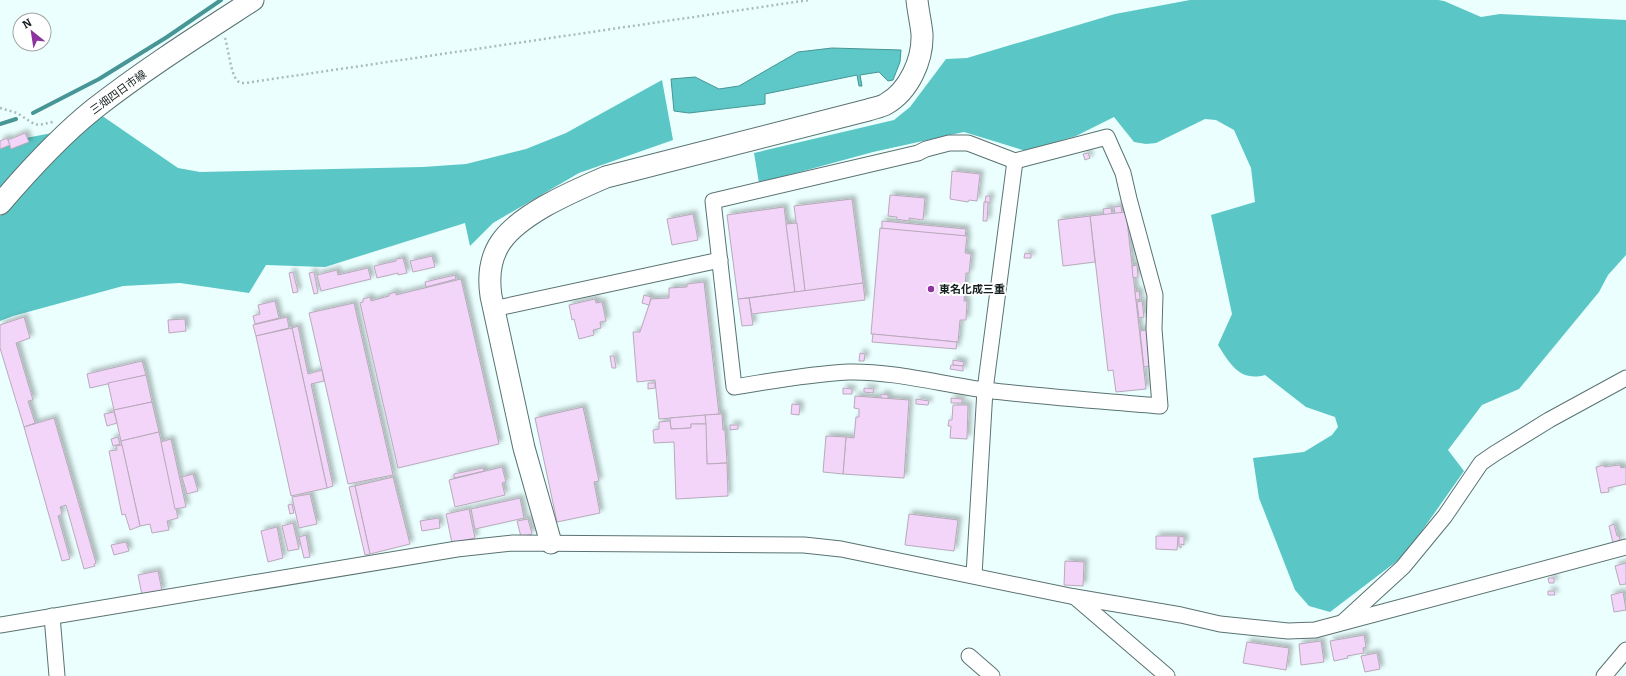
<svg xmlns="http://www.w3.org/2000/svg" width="1626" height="676" viewBox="0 0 1626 676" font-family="Bitter,'Noto Sans JP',serif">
<defs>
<filter id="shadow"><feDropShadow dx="3.5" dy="-3.5" stdDeviation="2" flood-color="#0004"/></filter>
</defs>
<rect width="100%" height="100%" fill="#eafffe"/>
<g fill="#5bc6c6">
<path d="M1190,0H1438L1444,1L1481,17L1500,14L1626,20V255L1608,275L1599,292L1519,389L1482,405L1448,450L1464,471L1405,555L1330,612L1309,606L1295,590L1259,498L1253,458L1304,452L1332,435L1338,427L1335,417L1306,407L1265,375C1240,382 1230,364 1218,345L1232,314L1211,215L1255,202L1251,168L1234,130L1216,120L1205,119L1156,143L1146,144L1134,142L1114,117L1076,136L1026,151L964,132L873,152L759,183L754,153L894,120L910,107L946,59L967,58L1115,14Z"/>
<path d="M662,80L673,140L579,173L493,223L470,246L465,223L325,267L266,265L249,293L180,283L123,286L13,316L0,321V216L98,113L178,168L200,172L423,167L466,164L526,149L566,133Z"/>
<path d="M52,133L0,193V143Z"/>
</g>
<path fill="#5dc8c7" stroke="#479594" d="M832,48L901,50L900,62L893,80L888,81L879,72L860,75L862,86H859L857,75L765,94V104L689,113L674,111L671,79L695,77L719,89L739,86L798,52Z"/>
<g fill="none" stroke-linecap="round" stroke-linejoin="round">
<g stroke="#479594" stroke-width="4">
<path d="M33,113L99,79L167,37L221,0"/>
<path d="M0,124L16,119"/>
</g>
</g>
<g fill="#f4d5fa" stroke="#b8aaba" filter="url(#shadow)">
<path d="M25,133L29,142L11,149L8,140Z"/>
<path d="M7,138L10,145L0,149V141Z"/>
<path d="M1088,153L1090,158L1085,160L1083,154Z"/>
<path d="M952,171L980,174L977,201L969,200L968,202L950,199Z"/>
<path d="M890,195L925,198L923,220L909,218V221L896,219L897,217L888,216Z"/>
<path d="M986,196H990V203L985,202Z"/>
<path d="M852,199L863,283L805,291L794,206Z"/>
<path d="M984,202H988L987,221H983Z"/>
<path d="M1121,206L1122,213L1115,214L1114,207Z"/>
<path d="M784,207L795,292L738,299L727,215Z"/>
<path d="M1111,208L1112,214L1104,215L1103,209Z"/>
<path d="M1126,212L1146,389L1116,392L1113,370L1108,371L1090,216Z"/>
<path d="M693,214L698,240L672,245L667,219Z"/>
<path d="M1090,216L1095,262L1063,266L1058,220Z"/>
<path d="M882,221L966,229L965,236L882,229Z"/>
<path d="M797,223L805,291L795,292L786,224Z"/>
<path d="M880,228L967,236L965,253L971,254L969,273H966L964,301H967L966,320H960L958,342L871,334Z"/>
<path d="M1025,253L1031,254V258H1024Z"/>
<path d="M432,256L435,267L413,272L410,261Z"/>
<path d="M403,258L407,273L398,275V273L377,278L374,266L396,261V259Z"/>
<path d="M1137,265L1138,277L1133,278L1132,266Z"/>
<path d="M368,268L371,279L321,291L317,275L337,270L338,275Z"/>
<path d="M293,272L298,292L293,293L289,273Z"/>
<path d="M314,272L318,293L314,294L309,273Z"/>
<path d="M455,275L456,279L426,287L425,282Z"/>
<path d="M461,279L499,444L398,468L360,303L363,302V299L370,297L371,301L389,296V294L396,292V295Z"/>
<path d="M704,282L719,414L659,419L655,380L637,382L633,332H640L651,299L669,298V288L687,287V284Z"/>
<path d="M863,283L865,300L752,314L749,298Z"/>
<path d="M1139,291L1140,299L1136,300L1135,292Z"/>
<path d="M644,295L651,297L649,305L642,303Z"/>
<path d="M749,298L753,325L742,326L738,299Z"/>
<path d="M595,299L596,303L602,302L606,321L600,322L601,328L593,330L594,335L579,339L574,319L572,320L569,305Z"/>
<path d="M275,301L279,318L255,324L253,316L260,314L258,305Z"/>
<path d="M1142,301L1144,317L1139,318L1137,302Z"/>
<path d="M354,303L393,475L348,484L309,313Z"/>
<path d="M24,317L30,338L16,343L33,400L28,401L35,423L24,427L0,348V325Z"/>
<path d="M287,317L289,328L256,336L253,325Z"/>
<path d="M185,319L186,331L169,333L168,320Z"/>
<path d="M298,326L308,374L322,370L324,381L311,384L333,486L327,488L292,328Z"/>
<path d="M292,328L327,488L291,496L256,336Z"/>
<path d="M1147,330L1151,366L1144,367L1140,331Z"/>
<path d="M873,334L957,342L956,349L872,342Z"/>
<path d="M860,353L865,354L864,361H859Z"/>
<path d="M610,356H614L616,368H612Z"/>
<path d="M953,360L964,362L963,366L953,365Z"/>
<path d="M142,361L146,375L90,388L87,374Z"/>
<path d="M951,365L963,366V371L950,369Z"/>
<path d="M146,375L152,402L114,410L108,383Z"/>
<path d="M648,383H655V388L648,389Z"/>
<path d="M843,388L852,389V394H843Z"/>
<path d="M864,388L874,389L873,393L864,392Z"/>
<path d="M881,394L888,395V399L881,398Z"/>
<path d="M855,396L909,400L904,478L843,474L846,437L854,438L856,417H859V409L854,408Z"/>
<path d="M951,398L962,399V403H951Z"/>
<path d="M916,399L929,401L928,405L916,404Z"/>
<path d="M152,402L159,432L121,441L114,410Z"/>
<path d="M792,404L800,405L799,415L791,414Z"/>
<path d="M953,405H968L967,439L950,438L951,426H948L949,420H952Z"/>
<path d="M583,407L599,481L594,482L600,513L557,522L535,418Z"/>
<path d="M114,412L117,423L107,426L104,414Z"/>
<path d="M722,414L723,430H725L727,463L707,464L705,415Z"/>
<path d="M705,415L706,424H691V428L671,429L670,418Z"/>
<path d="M54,418L96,563L94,564L95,566L84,569L66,505L60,507L62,514L58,516L70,559L62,561L24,427Z"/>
<path d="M670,421L671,429L691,428V424H706L707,464L727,463L728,496L676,499L674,442L654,443L653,430L659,429V422Z"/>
<path d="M730,425H738V429L730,430Z"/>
<path d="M159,432L178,518L167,521L169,530L152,533L150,524L140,526L121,441Z"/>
<path d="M826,436L846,437L843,474L823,472Z"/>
<path d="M118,437L120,444L113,446L111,439Z"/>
<path d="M171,439L186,507L175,509L161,442Z"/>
<path d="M122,445L140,526L130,530L125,514L122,515L109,451L117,450L116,446Z"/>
<path d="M1604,465V467L1620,465L1621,468L1626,467V484L1608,488L1609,492L1601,493L1596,467Z"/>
<path d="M502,467L506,482L502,483L505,495L455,507L449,480Z"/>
<path d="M483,468L484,471L454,478V474Z"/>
<path d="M193,474L198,491L187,494L182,477Z"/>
<path d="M393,477L410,544L370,554L355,486Z"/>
<path d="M355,486L370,554L365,555L349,487Z"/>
<path d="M310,494L317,524L299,528L292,497Z"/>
<path d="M520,498L524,518L475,529L471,509Z"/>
<path d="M292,504L294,513L290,514L288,505Z"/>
<path d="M469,509L475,538L452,543L446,514Z"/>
<path d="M909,514L958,520L954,551L905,545Z"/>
<path d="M439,518L440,528L422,531L420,521Z"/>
<path d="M528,519L532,534L521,537L517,521Z"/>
<path d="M293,523L299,549L288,551L282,526Z"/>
<path d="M1614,524L1617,536H1619L1620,539L1619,541L1613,543L1609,526Z"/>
<path d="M277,527L283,558L268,562L261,531Z"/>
<path d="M306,535L310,557L304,558L299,537Z"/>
<path d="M1156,536H1178L1177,550L1156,549Z"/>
<path d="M1179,536L1184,537V545L1181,544V548L1179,546Z"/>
<path d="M126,542L129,551L114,555L111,545Z"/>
<path d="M1065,561L1084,562L1083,586L1064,585Z"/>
<path d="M1626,563V584L1620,585L1615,566Z"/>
<path d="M158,571L162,591L142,595L138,575Z"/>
<path d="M1548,578H1554V583H1549Z"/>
<path d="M1548,591H1554L1555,595H1548Z"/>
<path d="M1623,592L1626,610L1614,612L1611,595Z"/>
<path d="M1364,635L1366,647L1363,648L1364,653L1347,656L1348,658L1334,661L1330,641Z"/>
<path d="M1321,641L1324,662L1301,665L1299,644Z"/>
<path d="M1247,642L1289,648L1286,670L1243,663Z"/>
<path d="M1377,653L1380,669L1365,672L1361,656Z"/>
</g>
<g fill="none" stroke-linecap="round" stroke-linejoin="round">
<defs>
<g id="street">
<path d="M1107,137L1123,173L1129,199L1155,295L1154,329L1160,406C1102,401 1043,397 985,390C940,384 894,371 848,372C810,374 771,381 734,387L713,201L918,153L926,149L949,143H968L1015,161Z"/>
<path d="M493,309L720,260"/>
<path d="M974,575L985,390L1015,161"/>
<path d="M1075,597L1167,676"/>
<path d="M52,616L57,676"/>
<path d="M1343,622L1403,567L1445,516L1481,463L1494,454L1549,420L1626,378"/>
<path d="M0,625L457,549L513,543L804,545L841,549L1075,597L1181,615L1220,624L1288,631L1315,630L1626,547"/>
<path d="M969,656L992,676"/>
<path d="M1604,676L1626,650"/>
</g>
<g id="secondary">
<path d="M0,204C29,170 59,137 94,109C145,69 199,35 253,0"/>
<path d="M551,543L524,448L491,296C484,249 507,228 545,206C565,195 585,186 606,177L868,110C874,108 881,107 886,104C909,91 923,60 922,34C921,23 918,11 917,0"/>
</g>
</defs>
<use href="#street" stroke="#5b7272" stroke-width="17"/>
<use href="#secondary" stroke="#5b7272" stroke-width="23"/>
<g stroke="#abb" stroke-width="2.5" stroke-dasharray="2 3" stroke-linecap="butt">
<path d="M225,38C228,47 231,75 237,80C239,83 242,83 245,83L809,0"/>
<path d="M0,108L17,113L34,124L39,125L53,122"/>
</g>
<use href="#street" stroke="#fff" stroke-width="15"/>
<use href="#secondary" stroke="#fff" stroke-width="21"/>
</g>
<circle fill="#8d339e" stroke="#fff" stroke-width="1.5" cx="931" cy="289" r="4"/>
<g text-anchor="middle" stroke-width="4" stroke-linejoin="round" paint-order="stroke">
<g font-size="11" fill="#151e1e" stroke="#fff">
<text transform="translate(118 92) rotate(-36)" y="4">三畑四日市線</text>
</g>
<g font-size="11" font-weight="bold" fill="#151e1e" stroke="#fff" text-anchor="start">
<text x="939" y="293">東名化成三重</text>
</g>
</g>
<g transform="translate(32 32) rotate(330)"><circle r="19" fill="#ffffff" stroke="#a1a5a5"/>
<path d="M0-3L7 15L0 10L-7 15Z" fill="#8d339e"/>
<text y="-6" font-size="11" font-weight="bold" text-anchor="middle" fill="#151e1e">N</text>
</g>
</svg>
